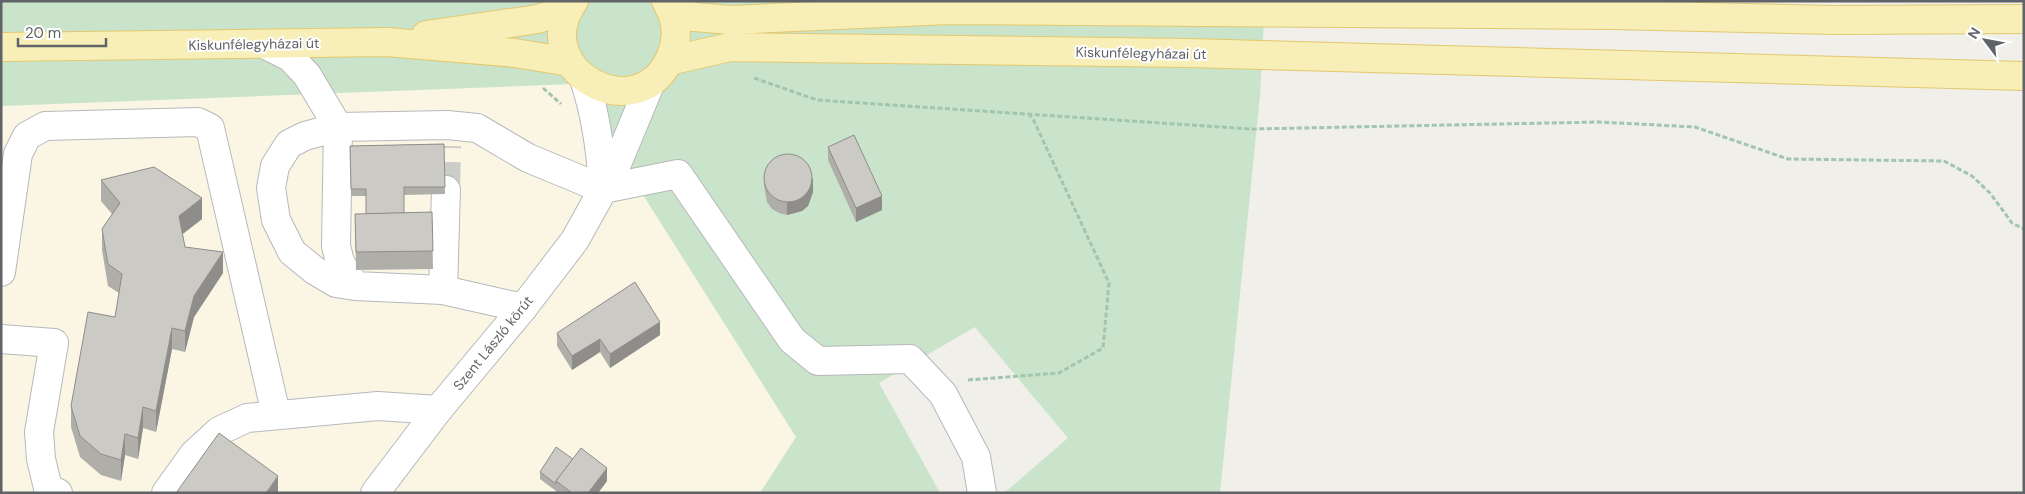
<svg xmlns="http://www.w3.org/2000/svg" width="2025" height="494" viewBox="0 0 2025 494" font-family="'DM Sans',sans-serif">
<rect width="100%" height="100%" fill="#f0efe9"/>
<path fill="#fbf6e3" d="M573,84L796,437L760,493H1V106Z"/>
<path fill="#c9e4ca" d="M1,1H1265L1260,95L1220,493H1004L1068,438L975,327L879,383L940,493H760L796,437L573,84L1,106Z"/>
<g fill="none" stroke-linecap="round" stroke-linejoin="round">
<path stroke="#ccccc8" stroke-width="28" stroke-dasharray="28 14" stroke-linecap="butt" d="M446,190L447,146"/>
<defs>
<g id="minor">
<path d="M264,44L290,57L307,75L338,127L447,125L477,128L528,158L603,189L678,174L792,340L818,361L910,359L943,394L976,457L982,493"/>
<path d="M584,79C596,115 601,150 603,189"/>
<path d="M1,272L18,154L27,136L45,126L198,122L210,128L276,414"/>
<path d="M355,286L336,283L314,270L292,252L276,220L271,188L275,166L289,144L305,136L338,127L336,246L340,262L355,286L443,290L523,308"/>
<path d="M443,290L446,190"/>
<path d="M1,339L54,343L39,432L41,459L48,488L58,493"/>
<path d="M166,493L194,454L219,431L247,418L378,406L438,410"/>
<path d="M375,493L438,410L523,308L575,240L616,166L651,82"/>
</g>
<g id="major">
<path d="M574,1C525,70 640,132 671,56C679,37 677,19 666,1"/>
<path d="M669,7L694,17L731,20L949,10L1613,15L1835,20L2024,19"/>
<path d="M426,35L538,19L569,9"/>
<path d="M1,47L387,42L515,53L570,62"/>
<path d="M669,61L730,47L1188,53L2024,76"/>
</g>
</defs>
<use href="#minor" stroke="#b6b8bb" stroke-width="30"/>
<use href="#major" stroke="#e3c86f" stroke-width="30"/>
<g stroke="#a2c5ae" stroke-width="3" stroke-dasharray="5 2.5" stroke-linecap="butt">
<path d="M754,78L817,100L1251,129L1599,122L1695,127L1788,159L1944,161L1972,176L1990,193L2012,223L2024,229"/>
<path d="M543,88L561,104"/>
<path d="M968,380L1059,373L1103,348L1109,283L1034,121L1029,114"/>
</g>
<use href="#minor" stroke="#fff" stroke-width="28"/>
<use href="#major" stroke="#f7efb7" stroke-width="28"/>
</g>
<g fill="#afaea9">
<path d="M444,144L445,194L404,195V213L432,212L433,269L356,270L355,214H366V196H351L350,146Z"/>
<path d="M828,147L882,210L856,222L828,160Z"/>
<path d="M764,173L813,192L808,206L802,211L787,215L779,213L772,209L767,202L764,186Z"/>
<path d="M101,180L202,219L182,234L185,247L223,273L194,317L185,352L172,349L156,432L143,428L138,459L125,455L121,481L101,475L80,457L71,427V406L115,317L119,293L108,286L102,250V229L112,214L101,201Z"/>
<path d="M557,333L660,335L610,368L600,352L572,370L557,346Z"/>
<path d="M540,472L607,481L598,493H556V491L540,479Z"/>
</g>
<g fill="#8f8d8a">
<path d="M813,178V192L808,206L802,211L787,215V202Z"/>
<path d="M882,196V210L856,222V208Z"/>
<path d="M202,198V219L179,237V216Z"/>
<path d="M223,252V273L194,317L185,352V331L194,296Z"/>
<path d="M660,322V335L610,368V354Z"/>
<path d="M172,328V349L156,432V411Z"/>
<path d="M600,339V352L572,370V356Z"/>
<path d="M143,407V428L138,459V438Z"/>
<path d="M125,434V455L121,481V460Z"/>
<path d="M607,468V481L598,493H588Z"/>
<path d="M278,476V493H266Z"/>
</g>
<g fill="#cccac5" stroke="#8f8d8a">
<path d="M854,135L882,196L856,208L828,147Z"/>
<path d="M444,144L445,187H404V213L366,214V189H351L350,146Z"/>
<circle cx="788" cy="178" r="24"/>
<path d="M154,167L202,198L179,216L185,247L223,252L194,296L185,331L172,328L156,411L143,407L138,438L125,434L121,460L101,454L80,436L71,406L88,312L115,317L122,274L108,264L102,229L120,203L101,180Z"/>
<path d="M432,212L433,251L356,252L355,214Z"/>
<path d="M635,282L660,322L610,354L600,339L572,356L557,333Z"/>
<path d="M219,433L278,476L266,493H176Z"/>
<path d="M556,447L573,459L556,481V484L540,472Z"/>
<path d="M581,448L607,468L588,493H572L556,481Z"/>
</g>
<g text-anchor="middle" stroke-width="4" stroke-linejoin="round" paint-order="stroke">
<g font-size="14" fill="#606367" stroke="#fff">
<text transform="translate(254 44) rotate(-1)" y="5">Kiskunfélegyházai út</text>
<text transform="translate(1141 53) rotate(1)" y="5">Kiskunfélegyházai út</text>
<text transform="translate(493 343) rotate(-51)" y="5">Szent László körút</text>
</g>
</g>
<rect width="2025" height="494" fill="none" stroke="#606367" stroke-width="5"/>
<g transform="translate(1985 40) rotate(302)" stroke="#ffffff" stroke-width="4" paint-order="stroke">
<path d="M0-4L9 19L0 12L-9 19Z" fill="#606367"/>
<text y="-8" font-size="14" font-weight="bold" text-anchor="middle" fill="#606367">N</text>
</g>
<path d="M18 38v8h88v-8" fill="none" stroke="#606367" stroke-width="2.5"/>
<text x="25" y="38" font-size="15" fill="#606367" stroke="#ffffff" stroke-width="4" paint-order="stroke">20 m</text>
</svg>
